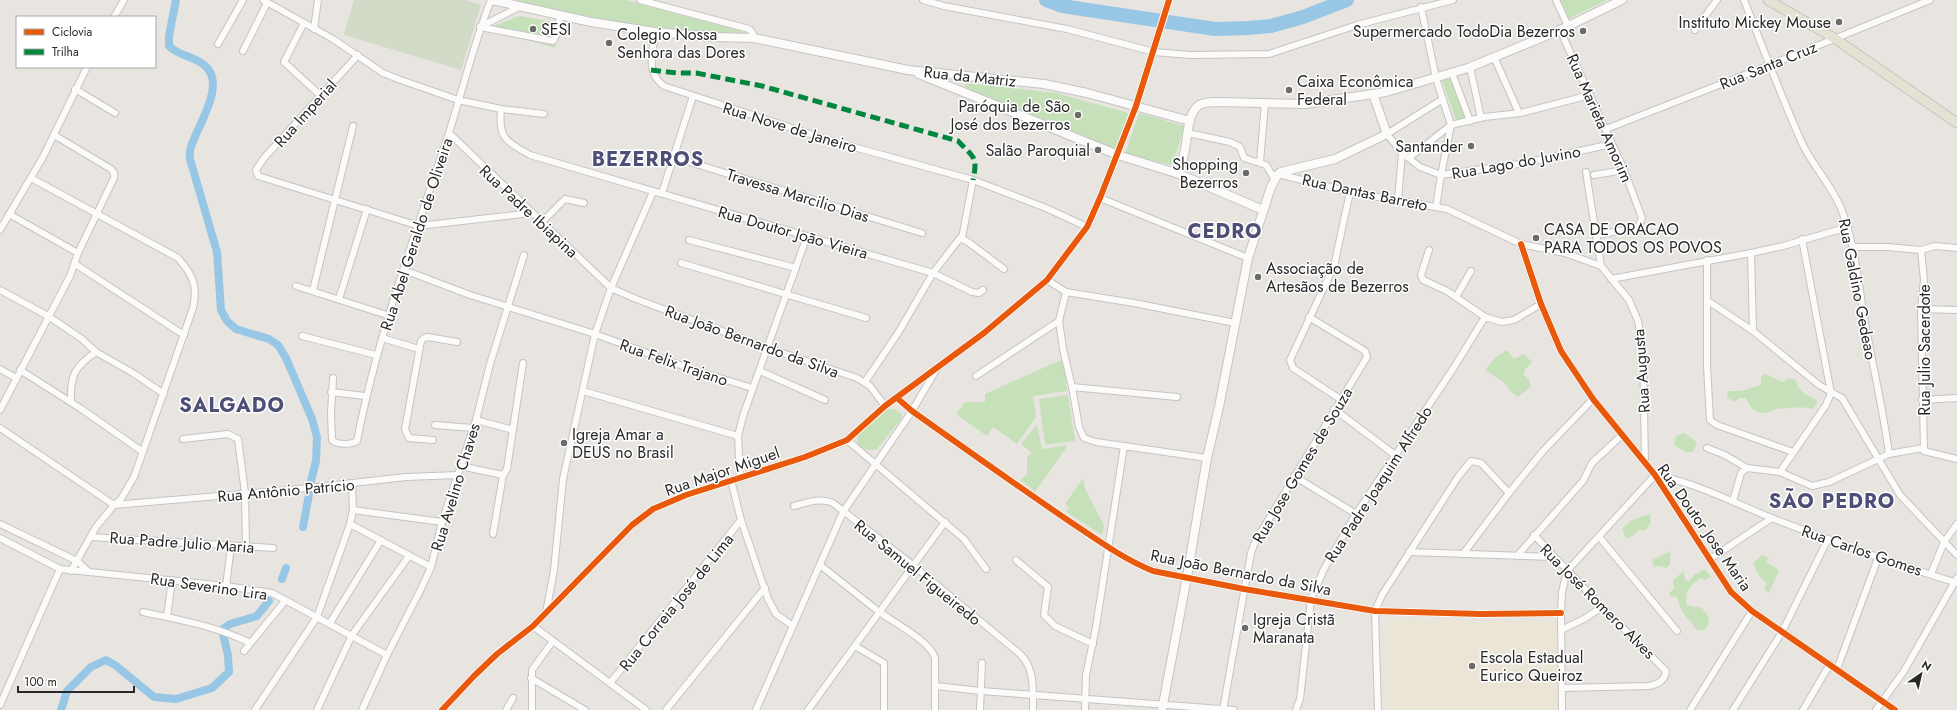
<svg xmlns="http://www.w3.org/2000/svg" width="1957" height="710" viewBox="0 0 1957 710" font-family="Jost,sans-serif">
<rect width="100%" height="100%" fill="#e8e5e0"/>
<path fill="#eae5d5" d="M1387,620L1558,621V710H1387Z"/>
<g fill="#c6e1ba">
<path d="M510,0H625L746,32L748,35L746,37L581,21Z"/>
<path d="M1559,0H1607L1566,20Z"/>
<path d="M520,16L559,23L555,48L490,29L496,25Z"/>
<path d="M1451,77L1467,120L1457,123L1442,80Z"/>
<path d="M967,83L1056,93L1128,113L1118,146L1114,149L1110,148L967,90L965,86Z"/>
<path d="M1139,113L1185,126L1172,165L1125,154Z"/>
<path d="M1507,350L1514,359L1524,354L1532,362L1525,370L1524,375L1529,379L1531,387L1518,397C1512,394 1511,391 1507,386C1502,379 1492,375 1485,370L1495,358Z"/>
<path d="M1063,359L1067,391L1033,396L1036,417L1017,444L993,427L987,436L956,414L965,402H985V394Z"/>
<path d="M1765,374L1782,382L1789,378L1796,380C1797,391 1807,396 1817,400V404L1813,409C1801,406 1788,408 1776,409C1772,410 1768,413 1764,413C1754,413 1749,406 1746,398H1739L1736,402L1727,398L1728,391H1741L1761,385V376Z"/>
<path d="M1068,395L1075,441L1045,445L1039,399Z"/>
<path d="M887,409H894L901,413L902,418L877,449C869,452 864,449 857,444L858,435Z"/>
<path d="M1037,424L1042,449L1068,445L1035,492L1021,480L1027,474V457L1032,453L1021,444Z"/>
<path d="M1684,433L1697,442L1693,452H1686L1674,445L1676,436Z"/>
<path d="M1083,478L1085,489L1104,525L1102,535L1066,512L1069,508L1065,504Z"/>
<path d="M1650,514L1651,522L1646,530H1639L1632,536L1626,539L1622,529C1630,520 1638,517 1650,514Z"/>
<path d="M1671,551L1670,565L1666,568L1659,566L1654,567L1652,560Z"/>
<path d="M1762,555L1769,558L1766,562L1779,570L1769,593L1764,589L1767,584L1758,574L1753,563Z"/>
<path d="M1705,569L1711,577L1704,580L1701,578C1690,585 1684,592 1687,605L1702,608C1709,617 1712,620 1705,630H1697L1682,611L1676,596L1671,597L1669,593L1674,589L1673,580L1684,571L1685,579L1689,582L1694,575Z"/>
</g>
<path fill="#d1dbc8" d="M354,0H466L481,5L461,70L344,35Z"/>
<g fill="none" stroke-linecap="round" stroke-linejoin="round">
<g stroke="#98c7e5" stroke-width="8">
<path d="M176,0L169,36V46C179,56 193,56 204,65C228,83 197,126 191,147C189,151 190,156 190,159L217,252L221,310L227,321L236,329L269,339L278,345L286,358L312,419L317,437L316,461L311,481"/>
<path d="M303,527L309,494"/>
<path d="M282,579L286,568"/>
<path d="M223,629L230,624L257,616L269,601"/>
<path d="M61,710L67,691L91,667L106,660L115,665L154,697L176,699L212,688L229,672L228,655L223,634"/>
</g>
<path stroke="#98c7e5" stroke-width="14" d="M1046,0L1062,6L1215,29L1247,28L1271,26L1303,17L1347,0"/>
<defs>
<g id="street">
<path d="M263,0L333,39L383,73L398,79L458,100L501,109L544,114"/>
<path d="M640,0L749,29L752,32L754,38"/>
<path d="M923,0L944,6L1067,29L1154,52L1190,55L1269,54L1357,25L1453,0"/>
<path d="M1556,0L1568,26"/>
<path d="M1744,0C1763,48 1781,96 1802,143C1813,167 1833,186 1842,211C1855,245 1858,281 1864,317C1872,363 1883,408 1889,454"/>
<path d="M1421,7L1436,78L1451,125L1441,175L1436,207"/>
<path d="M114,17L124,0"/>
<path d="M304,23L284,62L321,96"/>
<path d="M480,27L553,41L557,34L560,17"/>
<path d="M480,27L519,7"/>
<path d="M314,29L318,0"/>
<path d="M1560,30L1624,170L1642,218L1639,225L1636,228L1596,235"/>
<path d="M1695,30L1717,0"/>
<path d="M655,32C653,53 645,72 664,86L825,139L973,180L1046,208L1087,227"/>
<path d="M218,44L243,0"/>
<path d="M243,51L267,3"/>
<path d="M358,55L264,158L256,170L258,176L419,226L531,213"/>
<path d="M1494,57L1519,113"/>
<path d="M1470,67L1481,118"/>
<path d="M1452,73L1470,121"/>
<path d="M75,89L115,113"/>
<path d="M1443,99L1387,134L1402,153L1420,167L1441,175L1525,163L1612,144"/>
<path d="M501,109C498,139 506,141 530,155L933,273L972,292L979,293L983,290"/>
<path d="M1606,129L1770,65L1930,0"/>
<path d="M449,133L611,288L636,299L768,348L857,378L870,386L885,406"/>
<path d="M1188,133L1230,142L1240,147L1244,158L1266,165L1275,180"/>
<path d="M673,157L922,233"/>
<path d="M1409,158L1451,125L1484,117L1521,113L1590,95"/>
<path d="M1260,162L1265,103"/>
<path d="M1586,172L1601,266"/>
<path d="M1278,174L1350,192L1447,209L1521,244L1565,253L1601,266L1629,300L1638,321L1643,349L1645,463"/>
<path d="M1594,175L1624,170"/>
<path d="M31,178L178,258C193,275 198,286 193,308L134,477L121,499L114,505L96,527L71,571"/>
<path d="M662,193L693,96"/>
<path d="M1100,198L1248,258"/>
<path d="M1398,200L1402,153"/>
<path d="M9,214L78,253"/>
<path d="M541,223L565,199L584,203"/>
<path d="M0,230L43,157L87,67"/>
<path d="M962,238L973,180"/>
<path d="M689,240L796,268"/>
<path d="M1521,244L1541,304L1561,351L1593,399L1655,475L1731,592L1752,611L1895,710"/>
<path d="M1853,247H1887L1921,250L1935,246L1957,248"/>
<path d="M1429,250L1421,275L1423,280L1447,291L1485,317L1502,322L1514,320L1541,304"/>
<path d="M1921,250L1924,280L1921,309L1924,451"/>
<path d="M1751,253L1753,331"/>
<path d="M1707,260V366L1710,420L1717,425L1793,452"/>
<path d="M681,263L866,318"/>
<path d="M75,264L184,335"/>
<path d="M404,270L470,295L595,334L691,369L752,388"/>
<path d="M1611,279L1751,253L1783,246L1848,227"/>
<path d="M1047,280L1066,292L1134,303L1235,323"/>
<path d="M296,286L390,316"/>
<path d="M0,290L48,316L82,339L96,352L133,373L164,394"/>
<path d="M313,290L353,126"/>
<path d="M1066,292L1059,321L1063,349L1072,387L1079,427L1084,438L1096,442L1207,458"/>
<path d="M1456,297L1471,271"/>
<path d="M339,299L367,209"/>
<path d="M1708,301L1753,331L1819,385L1842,398L1900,495L1957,555"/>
<path d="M1921,309L1957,310"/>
<path d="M302,336L376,355"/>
<path d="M382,338L419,349"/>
<path d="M0,369L16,378"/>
<path d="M20,370L80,408L143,452"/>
<path d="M760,371L825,400"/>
<path d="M976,376L1059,321"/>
<path d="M333,378L331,413L332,440C337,445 351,445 357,441C377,338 414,238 447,139C462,93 473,45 491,0"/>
<path d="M865,382L898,333L933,273L960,238L968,242L1004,269"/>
<path d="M1072,387L1177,397"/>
<path d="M583,391L738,436"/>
<path d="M331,392L365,396"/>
<path d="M897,398L912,411C964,448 1016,485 1069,521C1096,539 1123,559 1153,571L1244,589L1375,611L1481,614L1561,613"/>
<path d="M1340,399L1293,368L1290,360L1334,266L1350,192"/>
<path d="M1922,400L1957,398"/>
<path d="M71,402C70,376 74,367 96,352"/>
<path d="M1334,409L1395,455"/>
<path d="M0,410L70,276L78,253L114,178V173L111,169L54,135"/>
<path d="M476,420L513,430"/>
<path d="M435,425L473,428"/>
<path d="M0,428L114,505L299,489L406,477L458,475"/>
<path d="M183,439L228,434L238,439L245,493L246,547"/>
<path d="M433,440L409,438L405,429L421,341L424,338L428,337L457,342"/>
<path d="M847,440L964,539L986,569"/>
<path d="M1707,448L1725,455L1747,468L1780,472L1812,486L1829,482L1889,454L1923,448L1924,451L1957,459"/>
<path d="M460,466L503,475"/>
<path d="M1780,472L1826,405L1831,393L1802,239"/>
<path d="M1294,476L1356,514"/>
<path d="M740,477L738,436L743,416L807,236"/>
<path d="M731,480L741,520L768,599L776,614L793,626"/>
<path d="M1733,501L1741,473L1747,468"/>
<path d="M794,506C807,503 820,497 833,503L914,566L1020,654C1035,668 1033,691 1033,710"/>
<path d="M353,510L442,522"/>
<path d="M0,524L77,561L88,571"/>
<path d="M350,524L431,567"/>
<path d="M493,534L503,475L507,469L523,363"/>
<path d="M1534,535L1602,607L1666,671C1665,681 1658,684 1649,686L1562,688"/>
<path d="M91,537L273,548"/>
<path d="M0,538L60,569L226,586L272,593L387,655"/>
<path d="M1600,538L1677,631"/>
<path d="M1409,552L1554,557"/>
<path d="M1463,554L1509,493L1543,451L1593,399"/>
<path d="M1517,556L1583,481L1592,463L1621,436"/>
<path d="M1710,559L1772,518"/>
<path d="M1016,560L1048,587L1044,615L1055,626L1093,644"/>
<path d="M820,565C839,580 859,596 878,611C893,622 930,641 935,658V710"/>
<path d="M1931,574L1944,542L1957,524"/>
<path d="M226,586L231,546"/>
<path d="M143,612C179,620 217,626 250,643"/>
<path d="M546,613L554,570L563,479L595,334L611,288L653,192"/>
<path d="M167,617L172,580"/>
<path d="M330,623L381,540"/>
<path d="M533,626L646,710"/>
<path d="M1561,630L1584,619L1602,607"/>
<path d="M855,646L884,663V710"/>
<path d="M244,651L285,601"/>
<path d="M1837,669L1878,558"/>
<path d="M531,678L585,710"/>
<path d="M610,683L741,520"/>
<path d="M936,686L981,691L1234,710"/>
<path d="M0,705L60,569"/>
<path d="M255,710L317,617L350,524L353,510L352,484"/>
<path d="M317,710L352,635L409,556"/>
<path d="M362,710L387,655L421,589L431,567L442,522L476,420L490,364L524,255"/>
<path d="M442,710L474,676L497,654L533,626L632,525L653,509L686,495L805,457L847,440L885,406L984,333L1047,280L1087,227L1100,198L1136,106L1169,0"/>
<path d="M506,710L513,698"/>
<path d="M532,710V670L553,641"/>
<path d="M666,710L765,588"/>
<path d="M756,710L843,512L912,411L936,370"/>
<path d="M808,710L945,522"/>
<path d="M980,710L982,663"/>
<path d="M1085,710L1086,675L1096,627L1124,446"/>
<path d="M1223,710L1251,553L1255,542L1367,357L1365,351L1309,317"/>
<path d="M1296,710L1300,699L1311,599L1324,569L1356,514L1453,369L1485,317"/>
<path d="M1378,710L1375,611L1382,595L1458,477L1471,461L1481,463L1509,493"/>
<path d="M1562,710L1561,613L1562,592L1567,571L1655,475C1697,483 1734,503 1774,519C1834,542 1895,564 1957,583"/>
<path d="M1690,710L1752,611"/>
<path d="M1733,710L1782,632L1828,539"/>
<path d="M1803,710L1830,664"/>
<path d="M1876,710L1904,671L1957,578"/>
</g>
<g id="secondary">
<path d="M492,0L591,22L655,32L714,37L754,38L908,70L1044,84L1087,93L1190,121"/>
<path d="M919,74L1118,155L1179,174L1263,210"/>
<path d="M1179,174C1181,165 1184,157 1185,149C1188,136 1187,114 1199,105C1205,102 1212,102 1218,102L1305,104L1386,92L1468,68L1560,30L1622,0"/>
<path d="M1162,710L1187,577L1207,458L1219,407L1248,258L1271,187L1278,174L1281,172L1335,159L1387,134L1373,94"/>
</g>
<path id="primary" d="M1768,0L1834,38L1957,123"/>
</defs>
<use href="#street" stroke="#c5c4c5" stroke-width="8"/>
<use href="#secondary" stroke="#c5c4c5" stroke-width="10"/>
<use href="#primary" stroke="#c4c3c1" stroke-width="11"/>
<use href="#street" stroke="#fcfbfa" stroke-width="6"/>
<use href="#secondary" stroke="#fcfbfa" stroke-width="8"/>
<use href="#primary" stroke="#e5e2d4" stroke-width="9"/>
<path stroke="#00873e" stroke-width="5" stroke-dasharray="10 5" stroke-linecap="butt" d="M651,70L677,73H696L762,86L958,141C974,158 978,156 973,180"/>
<defs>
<g id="cycleway">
<path d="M1521,244L1541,304L1561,351L1593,399L1655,475L1731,592L1752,611L1895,710"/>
<path d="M897,398L912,411C964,448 1016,485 1069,521C1096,539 1123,559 1153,571L1244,589L1375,611L1481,614L1561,613"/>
<path d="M442,710L474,676L497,654L533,626L632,525L653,509L686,495L805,457L847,440L885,406L984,333L1047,280L1087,227L1100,198L1136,106L1169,0"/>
</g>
</defs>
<use href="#cycleway" stroke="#fff" stroke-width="8"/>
<use href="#cycleway" stroke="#e8590c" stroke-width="6"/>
</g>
<g fill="#6c6b69" stroke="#fff" stroke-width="1.5">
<circle cx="1839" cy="22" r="4"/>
<circle cx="533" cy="29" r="4"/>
<circle cx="1583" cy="31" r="4"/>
<circle cx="609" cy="43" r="4"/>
<circle cx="1289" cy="90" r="4"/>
<circle cx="1078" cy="115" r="4"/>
<circle cx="1471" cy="146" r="4"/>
<circle cx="1098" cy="150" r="4"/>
<circle cx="1246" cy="173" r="4"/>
<circle cx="1536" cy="238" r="4"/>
<circle cx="1258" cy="277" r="4"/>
<circle cx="564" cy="443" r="4"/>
<circle cx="1245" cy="628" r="4"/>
<circle cx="1472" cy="666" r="4"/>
</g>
<g text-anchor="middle" stroke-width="3" stroke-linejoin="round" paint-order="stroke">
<g font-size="16" fill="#292929" stroke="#fff" text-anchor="start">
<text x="1831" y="28" text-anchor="end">Instituto Mickey Mouse</text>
<text x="541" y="35">SESI</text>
<text x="1575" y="37" text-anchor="end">Supermercado TodoDia Bezerros</text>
<text x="617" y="40">Colegio Nossa<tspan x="617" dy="18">Senhora das Dores</tspan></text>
<text x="1297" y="87">Caixa Econômica<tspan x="1297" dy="18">Federal</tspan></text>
<text x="1070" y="112" text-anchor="end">Paróquia de São<tspan x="1070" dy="18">José dos Bezerros</tspan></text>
<text x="1463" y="152" text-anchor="end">Santander</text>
<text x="1090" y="156" text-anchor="end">Salão Paroquial</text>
<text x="1238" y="170" text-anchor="end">Shopping<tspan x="1238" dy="18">Bezerros</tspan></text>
<text x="1544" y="235">CASA DE ORACAO<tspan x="1544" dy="18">PARA TODOS OS POVOS</tspan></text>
<text x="1266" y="274">Associação de<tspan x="1266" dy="18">Artesãos de Bezerros</tspan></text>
<text x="572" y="440">Igreja Amar a<tspan x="572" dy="18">DEUS no Brasil</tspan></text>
<text x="1253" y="625">Igreja Cristã<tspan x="1253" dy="18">Maranata</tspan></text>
<text x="1480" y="663">Escola Estadual<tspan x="1480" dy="18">Eurico Queiroz</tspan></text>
</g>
<g font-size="16" fill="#292929" stroke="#fff">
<text transform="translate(1768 65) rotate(-22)" y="6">Rua Santa Cruz</text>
<text transform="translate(970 76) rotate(6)" y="6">Rua da Matriz</text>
<text transform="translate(305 113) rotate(-48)" y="6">Rua Imperial</text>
<text transform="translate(1600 118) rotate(66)" y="6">Rua Marieta Amorim</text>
<text transform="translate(790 127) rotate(17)" y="6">Rua Nove de Janeiro</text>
<text transform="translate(1516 162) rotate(-10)" y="6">Rua Lago do Juvino</text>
<text transform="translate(1365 192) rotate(12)" y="6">Rua Dantas Barreto</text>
<text transform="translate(798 195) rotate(17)" y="6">Travessa Marcilio Dias</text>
<text transform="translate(529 211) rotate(43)" y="6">Rua Padre Ibiapina</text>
<text transform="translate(793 232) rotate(16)" y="6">Rua Doutor João Vieira</text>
<text transform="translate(416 234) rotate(-72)" y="6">Rua Abel Geraldo de Oliveira</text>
<text transform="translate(1858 289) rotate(79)" y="6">Rua Galdino Gedeao</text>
<text transform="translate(752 341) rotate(20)" y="6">Rua João Bernardo da Silva</text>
<text transform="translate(1924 350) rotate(-90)" y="6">Rua Julio Sacerdote</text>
<text transform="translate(674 362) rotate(19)" y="6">Rua Felix Trajano</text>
<text transform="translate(1641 371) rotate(-94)" y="6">Rua Augusta</text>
<text transform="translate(1302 465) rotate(-59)" y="6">Rua Jose Gomes de Souza</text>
<text transform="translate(722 471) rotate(-19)" y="6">Rua Major Miguel</text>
<text transform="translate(1378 484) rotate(-57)" y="6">Rua Padre Joaquim Alfredo</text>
<text transform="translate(455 487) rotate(-73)" y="6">Rua Avelino Chaves</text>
<text transform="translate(286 490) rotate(-5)" y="6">Rua Antônio Patrício</text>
<text transform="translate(1705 527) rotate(55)" y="6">Rua Doutor Jose Maria</text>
<text transform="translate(182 542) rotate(4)" y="6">Rua Padre Julio Maria</text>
<text transform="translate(1862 550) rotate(19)" y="6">Rua Carlos Gomes</text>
<text transform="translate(918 572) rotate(39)" y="6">Rua Samuel Figueiredo</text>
<text transform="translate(1241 572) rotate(11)" y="6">Rua João Bernardo da Silva</text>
<text transform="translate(209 586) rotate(8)" y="6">Rua Severino Lira</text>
<text transform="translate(1598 601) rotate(45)" y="6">Rua José Romero Alves</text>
<text transform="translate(676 602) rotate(-51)" y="6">Rua Correia José de Lima</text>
</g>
<g font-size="20" font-weight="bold" letter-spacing="1" fill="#4d4f77" stroke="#fff">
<text x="648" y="166">BEZERROS</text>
<text x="1225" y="238">CEDRO</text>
<text x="232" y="412">SALGADO</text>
<text x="1832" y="508">SÃO PEDRO</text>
</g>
</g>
<rect x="16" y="16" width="140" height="52" fill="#ffffff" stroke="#a9a9a9"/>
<rect x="24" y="29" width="20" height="6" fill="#e8590c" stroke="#a9a9a9"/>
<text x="52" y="36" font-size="12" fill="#292929">Ciclovia</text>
<rect x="24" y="49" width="20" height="6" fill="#00873e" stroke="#a9a9a9"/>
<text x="52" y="56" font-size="12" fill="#292929">Trilha</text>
<g transform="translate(1921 674) rotate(34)" stroke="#ffffff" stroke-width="3" paint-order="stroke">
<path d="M0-3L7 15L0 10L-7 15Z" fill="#292929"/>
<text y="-6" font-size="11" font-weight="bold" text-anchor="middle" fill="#292929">N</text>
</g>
<path d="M18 686v6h116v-6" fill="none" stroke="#292929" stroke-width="2"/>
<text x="24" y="686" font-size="12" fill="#292929" stroke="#ffffff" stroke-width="3" paint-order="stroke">100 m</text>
</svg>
